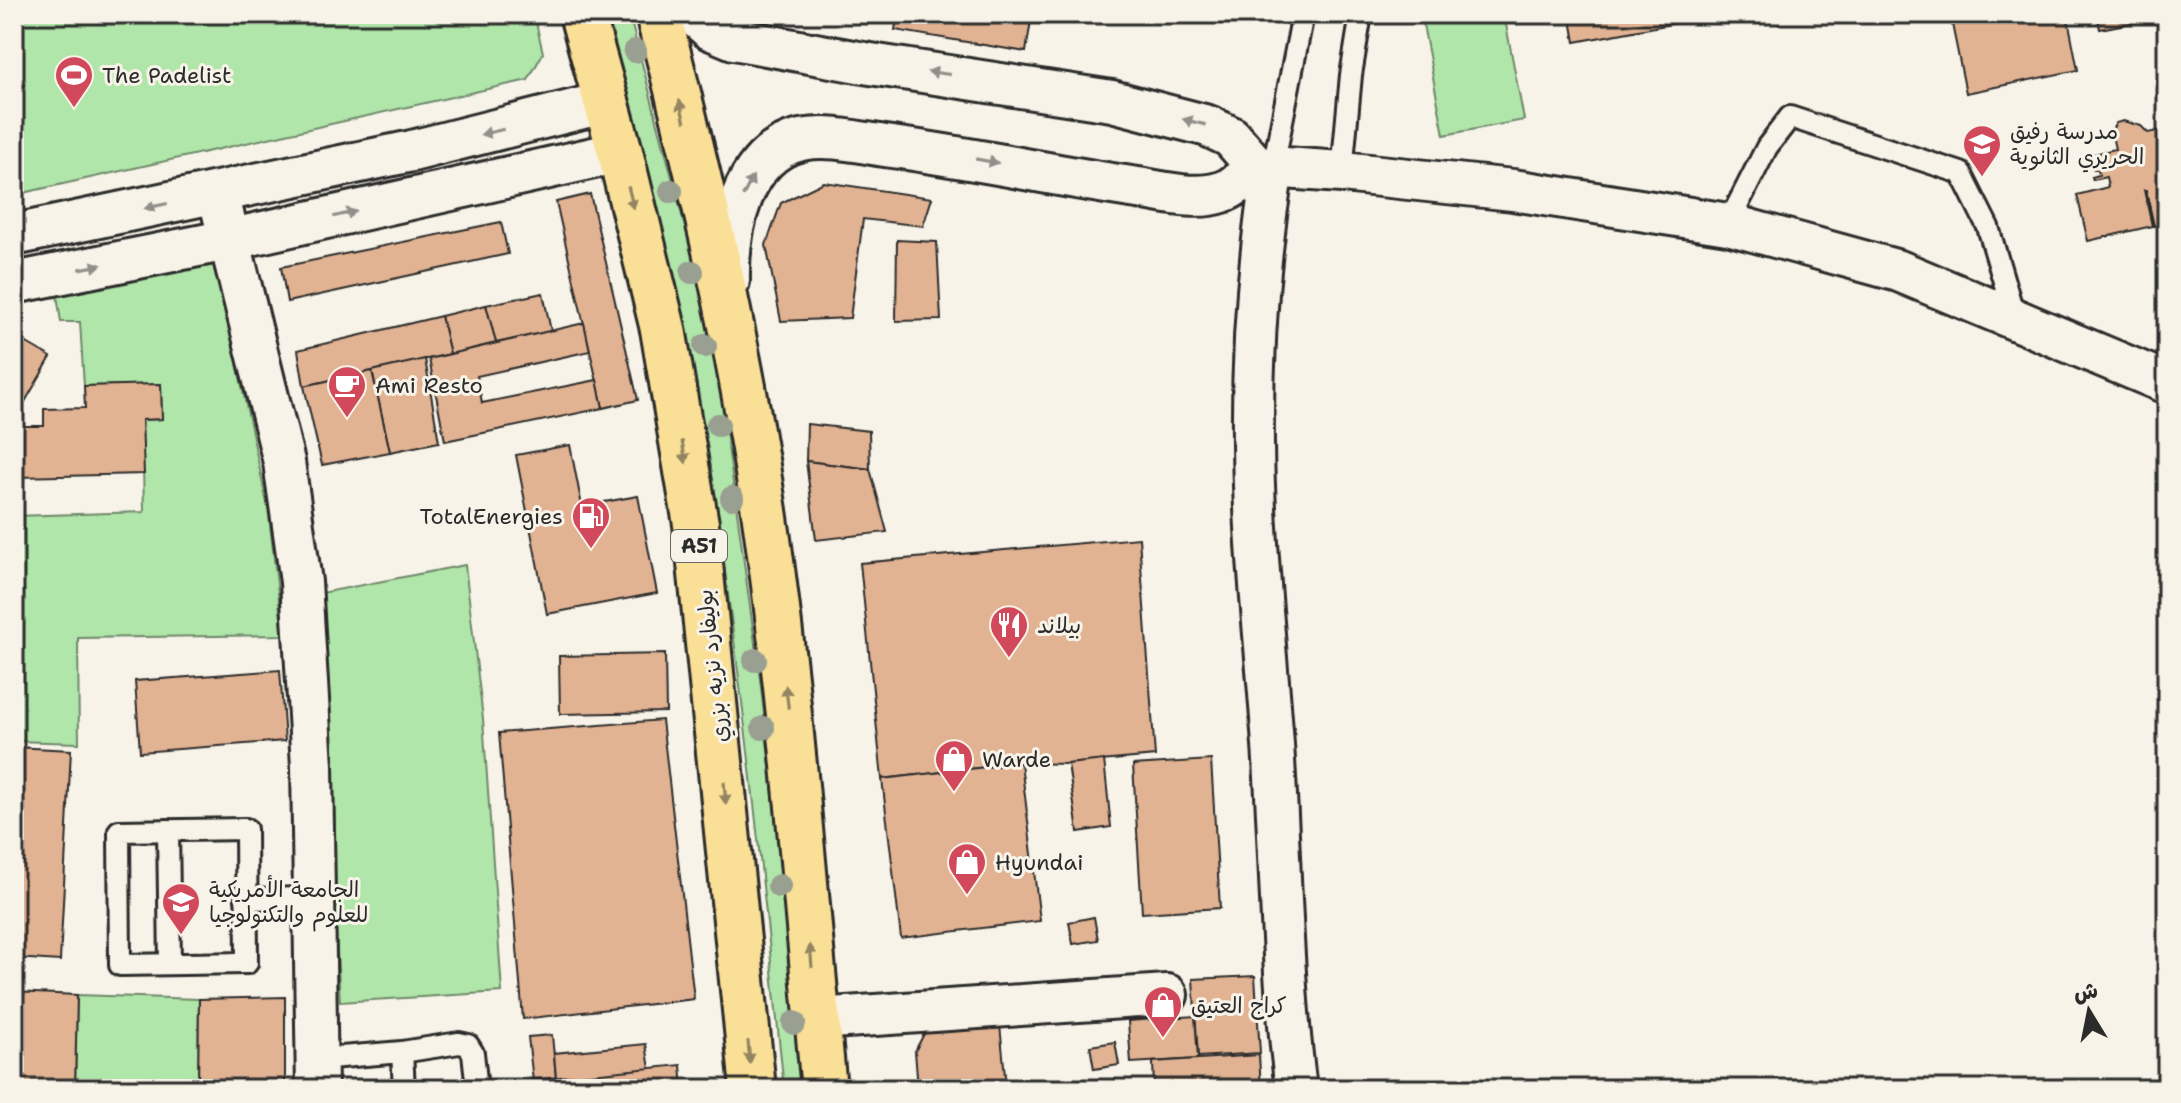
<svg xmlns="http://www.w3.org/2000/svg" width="2181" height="1103" viewBox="0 0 2181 1103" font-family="'Shantell Sans','Playpen Sans Arabic',sans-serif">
<rect width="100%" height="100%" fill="#f7f3e8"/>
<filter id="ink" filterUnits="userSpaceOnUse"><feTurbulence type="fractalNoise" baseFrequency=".0125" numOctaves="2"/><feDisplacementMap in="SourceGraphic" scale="16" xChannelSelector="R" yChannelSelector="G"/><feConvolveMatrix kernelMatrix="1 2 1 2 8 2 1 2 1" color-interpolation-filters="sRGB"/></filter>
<g filter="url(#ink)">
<g fill="#b0e6a9" stroke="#6e886a" stroke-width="2">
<path d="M14,14H534L543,53L528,80L14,195Z"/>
<path d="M601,14H629L698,276L717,366L761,687L806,1089H784C760,849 735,608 693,371C671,250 633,132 601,14Z"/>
<path d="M1421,14H1504L1524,120L1444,135Z"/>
<path d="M215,259L268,508L283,635L78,638L79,743L14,741V516L144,512L142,420L162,419L161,384L84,386L80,322H61L57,295Z"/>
<path d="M465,565L483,719L502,992L340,1002L316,594Z"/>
<path d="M77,995L199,999L198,1089H75Z"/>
</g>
<g fill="#e2b393" stroke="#2b2b2b" stroke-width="2">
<path d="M737,14H770L769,23Z"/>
<path d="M898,14H1032L1026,52L895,30Z"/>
<path d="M1570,14H1724L1575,42Z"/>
<path d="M1977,14H2067L2078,70L1966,93L1952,24L1977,19Z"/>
<path d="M2097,14H2167V16L2100,29Z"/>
<path d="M2123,121L2141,126L2148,133L2167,129V223L2154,226L2146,190H2144L2152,226L2088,241L2077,195L2108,187L2106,177L2093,180L2092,177L2099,175L2098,170H2094L2090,155L2115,149L2111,131L2116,123Z"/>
<path d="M824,182L932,198L923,226L863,219L850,318L781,321L766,245L781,203Z"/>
<path d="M590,194L638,400L603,408L556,202Z"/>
<path d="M501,222L508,254L287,302L281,267Z"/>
<path d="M897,240L937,242L941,320L896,321Z"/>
<path d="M543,293L551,331L496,343L486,305Z"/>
<path d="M486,305L496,343L450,354L441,316Z"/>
<path d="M441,316L450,354L304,386L298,350Z"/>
<path d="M584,323L590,351L477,376L482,403L597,380L603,408L445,441L429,359Z"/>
<path d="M25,342L51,357L15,419L14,360Z"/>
<path d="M425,359L439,442L390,452L372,371Z"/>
<path d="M372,371L390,452L322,465L304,386Z"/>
<path d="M161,384L162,419L142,420L144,474L18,477L17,426H44V409L85,408L84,386Z"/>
<path d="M807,424L869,431L870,469L806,461Z"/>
<path d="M570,445L582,506L638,496L657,593L547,614L516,455Z"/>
<path d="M806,461L870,469L887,532L816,540Z"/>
<path d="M1139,538L1155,756L1068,764L1021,763L882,779L860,563Z"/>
<path d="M665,654L666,712L560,714L559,656Z"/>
<path d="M280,670L285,741L140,752L135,681Z"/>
<path d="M662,720L694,999L523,1019L499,733Z"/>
<path d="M14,747L71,750L60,961L14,958Z"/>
<path d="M1104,760L1111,827L1078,832L1068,764Z"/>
<path d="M1211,760L1220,908L1142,913L1133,765Z"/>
<path d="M1021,763L1040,921L901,938L882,779Z"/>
<path d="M1094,917L1098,940L1073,944L1069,922Z"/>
<path d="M1255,976L1260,1053L1198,1057L1193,979Z"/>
<path d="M14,992L77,995L75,1089H14Z"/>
<path d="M285,997V1089H198L199,999Z"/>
<path d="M1195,1016L1198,1059L1131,1063L1128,1021Z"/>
<path d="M1000,1025L1006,1086L1050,1082L1051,1089H918L915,1051L925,1032Z"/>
<path d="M552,1035L556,1078L533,1081L528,1037Z"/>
<path d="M1115,1042L1119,1065L1094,1069L1090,1046Z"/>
<path d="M646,1044L650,1069L556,1078L554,1053Z"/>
<path d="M1259,1055L1261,1089H1154L1153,1062Z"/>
<path d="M681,1065L683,1089H531V1080Z"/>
</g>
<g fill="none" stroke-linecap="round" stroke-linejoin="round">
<defs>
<g id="service">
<path d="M1273,167L1303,14"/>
<path d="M1342,172L1351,75L1361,14"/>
<path d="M1728,224L1767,147L1790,117L1961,173L1988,227L2015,319"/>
<path d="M246,829L247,963L120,965L119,831Z"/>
<path d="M168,830L170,964"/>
<path d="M246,899L313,898"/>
<path d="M402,1052L404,1089"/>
<path d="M317,1059L402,1052L459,1043L468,1045L473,1053L477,1089"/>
</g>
<g id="minor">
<path d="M693,14L710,29L734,39L864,63L1112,101L1208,126L1231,137L1256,166"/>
<path d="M1273,167C1258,259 1252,351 1253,444C1254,545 1266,645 1273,745C1281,860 1281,975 1296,1089"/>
<path d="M218,193L284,462L301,582L312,766L317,1089"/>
<path d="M14,235L412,151L606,102"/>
<path d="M729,281C728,230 741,154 801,140C829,134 863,143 892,147C974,158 1056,176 1138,188C1165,192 1196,201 1222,192C1235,188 1246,176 1256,166L1342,172L1513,190L1728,224L1899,271L2167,383"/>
<path d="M14,283L228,240L620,152"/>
<path d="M817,1019L1167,995"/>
</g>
<g id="trunk">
<path d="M582,14L620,152L663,329L696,524L753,1089"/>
<path d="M658,14C700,178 739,343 764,511C792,703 805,896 824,1089"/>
</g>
</defs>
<use href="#service" stroke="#2b2b2b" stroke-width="26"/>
<use href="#minor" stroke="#2b2b2b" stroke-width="46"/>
<use href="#trunk" stroke="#2b2b2b" stroke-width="50"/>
<use href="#service" stroke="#f7f3e8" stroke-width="20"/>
<use href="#minor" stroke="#f7f3e8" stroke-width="40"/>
<use href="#trunk" stroke="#fadf96" stroke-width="44"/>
</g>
<g fill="#999f91">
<circle cx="635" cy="51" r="12"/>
<circle cx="671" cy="191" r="12"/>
<circle cx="692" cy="272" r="12"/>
<circle cx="705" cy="346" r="12"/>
<circle cx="718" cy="425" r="12"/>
<circle cx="732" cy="498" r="12"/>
<circle cx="755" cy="660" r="12"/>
<circle cx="763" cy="728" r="12"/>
<circle cx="779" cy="886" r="12"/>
<circle cx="794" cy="1023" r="12"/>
</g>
<defs><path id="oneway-solid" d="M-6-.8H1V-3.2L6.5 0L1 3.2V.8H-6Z" transform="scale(2)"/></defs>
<g fill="#918f8a">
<use href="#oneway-solid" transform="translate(939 73) rotate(-172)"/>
<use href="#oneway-solid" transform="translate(1194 122) rotate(-166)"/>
<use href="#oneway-solid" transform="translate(492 132) rotate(167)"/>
<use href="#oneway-solid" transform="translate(987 161) rotate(10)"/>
<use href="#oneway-solid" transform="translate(748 186) rotate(-63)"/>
<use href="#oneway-solid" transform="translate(156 206) rotate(168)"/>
<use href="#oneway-solid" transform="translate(345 214) rotate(-13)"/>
<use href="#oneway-solid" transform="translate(90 267) rotate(-11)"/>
</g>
<g fill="#928560">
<use href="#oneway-solid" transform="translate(682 111) rotate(-104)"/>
<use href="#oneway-solid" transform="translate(631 198) rotate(76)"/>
<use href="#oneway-solid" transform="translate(684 452) rotate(80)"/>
<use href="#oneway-solid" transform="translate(787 697) rotate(-97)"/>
<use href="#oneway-solid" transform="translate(725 793) rotate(85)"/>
<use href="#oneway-solid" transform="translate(811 956) rotate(-95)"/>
<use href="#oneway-solid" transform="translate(749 1052) rotate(85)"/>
</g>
</g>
<defs>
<symbol id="stadium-pin" viewBox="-11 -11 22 30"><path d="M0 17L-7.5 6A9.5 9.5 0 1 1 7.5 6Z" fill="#d1495b" stroke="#f7f3e8"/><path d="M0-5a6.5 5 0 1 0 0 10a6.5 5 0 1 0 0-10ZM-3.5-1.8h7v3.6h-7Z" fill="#fff"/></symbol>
<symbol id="school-pin" viewBox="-11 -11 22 30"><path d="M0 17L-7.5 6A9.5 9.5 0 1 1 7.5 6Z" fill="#d1495b" stroke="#f7f3e8"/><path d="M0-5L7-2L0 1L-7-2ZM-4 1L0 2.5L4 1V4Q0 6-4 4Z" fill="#fff"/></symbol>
<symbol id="cafe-pin" viewBox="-11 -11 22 30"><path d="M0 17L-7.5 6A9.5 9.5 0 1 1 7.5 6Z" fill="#d1495b" stroke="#f7f3e8"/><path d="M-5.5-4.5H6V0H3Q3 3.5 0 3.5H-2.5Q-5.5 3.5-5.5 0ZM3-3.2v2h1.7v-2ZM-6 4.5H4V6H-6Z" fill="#fff"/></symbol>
<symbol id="fuel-pin" viewBox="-11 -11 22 30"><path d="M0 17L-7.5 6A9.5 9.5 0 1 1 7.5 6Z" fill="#d1495b" stroke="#f7f3e8"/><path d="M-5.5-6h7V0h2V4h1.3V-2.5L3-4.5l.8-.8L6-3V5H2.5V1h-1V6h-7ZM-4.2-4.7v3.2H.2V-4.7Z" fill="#fff"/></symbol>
<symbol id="restaurant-pin" viewBox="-11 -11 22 30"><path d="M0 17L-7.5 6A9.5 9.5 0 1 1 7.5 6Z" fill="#d1495b" stroke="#f7f3e8"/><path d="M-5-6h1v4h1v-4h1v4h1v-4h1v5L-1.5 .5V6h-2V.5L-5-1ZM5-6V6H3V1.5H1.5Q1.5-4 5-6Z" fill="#fff"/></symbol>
<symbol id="shop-pin" viewBox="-11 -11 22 30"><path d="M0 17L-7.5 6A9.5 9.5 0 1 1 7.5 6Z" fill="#d1495b" stroke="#f7f3e8"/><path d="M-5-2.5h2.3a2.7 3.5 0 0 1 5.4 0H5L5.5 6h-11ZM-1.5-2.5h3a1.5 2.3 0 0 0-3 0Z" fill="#fff"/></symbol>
<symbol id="university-pin" viewBox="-11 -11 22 30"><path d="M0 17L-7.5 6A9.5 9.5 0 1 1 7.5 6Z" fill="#d1495b" stroke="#f7f3e8"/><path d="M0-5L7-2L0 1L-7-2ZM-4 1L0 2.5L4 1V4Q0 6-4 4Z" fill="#fff"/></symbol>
</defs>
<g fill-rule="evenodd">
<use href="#stadium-pin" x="52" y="53" width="44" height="60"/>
<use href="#school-pin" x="1960" y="122" width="44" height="60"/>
<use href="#cafe-pin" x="325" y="363" width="44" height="60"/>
<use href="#fuel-pin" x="569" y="494" width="44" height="60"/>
<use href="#restaurant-pin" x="987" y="603" width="44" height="60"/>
<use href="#shop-pin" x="932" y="737" width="44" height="60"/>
<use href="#shop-pin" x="945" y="840" width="44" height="60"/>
<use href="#university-pin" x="159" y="880" width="44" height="60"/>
<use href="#shop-pin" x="1141" y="983" width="44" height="60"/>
</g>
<g text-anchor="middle" stroke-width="6" stroke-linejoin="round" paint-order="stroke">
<rect fill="#f7f3e8" stroke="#686764" stroke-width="2" x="671" y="530" width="56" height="32" rx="6"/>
<g font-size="20" font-weight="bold" fill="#2b2b2b">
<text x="699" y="553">A51</text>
</g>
<g font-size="22" fill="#2b2b2b" stroke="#f7f3e8" text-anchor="start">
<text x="102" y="83">The Padelist</text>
<text x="2010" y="139">مدرسة رفيق<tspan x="2010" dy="25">الحريري الثانوية</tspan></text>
<text x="375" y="393">Ami Resto</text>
<text x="563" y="524" text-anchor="end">TotalEnergies</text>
<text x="1037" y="633">بيلاند</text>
<text x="982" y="767">Warde</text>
<text x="995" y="870">Hyundai</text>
<text x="209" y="897">الجامعة الأمريكية<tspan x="209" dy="25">للعلوم والتكنولوجيا</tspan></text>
<text x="1191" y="1013">كراج العتيق</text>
</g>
<g font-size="22" fill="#2b2b2b" stroke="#f7f3e8">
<text transform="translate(712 666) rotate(-96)" y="8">بوليفارد نزيه بزري</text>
</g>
</g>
<rect width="2181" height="1103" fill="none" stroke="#f7f3e8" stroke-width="48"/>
<rect x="24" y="24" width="2133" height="1055" fill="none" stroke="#2b2b2b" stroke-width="3" filter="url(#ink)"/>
<g transform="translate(2089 1011) rotate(350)" stroke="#f7f3e8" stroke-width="6" paint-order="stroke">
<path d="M0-6L14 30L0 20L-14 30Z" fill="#2b2b2b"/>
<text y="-12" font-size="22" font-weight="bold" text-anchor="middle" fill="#2b2b2b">ش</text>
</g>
</svg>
